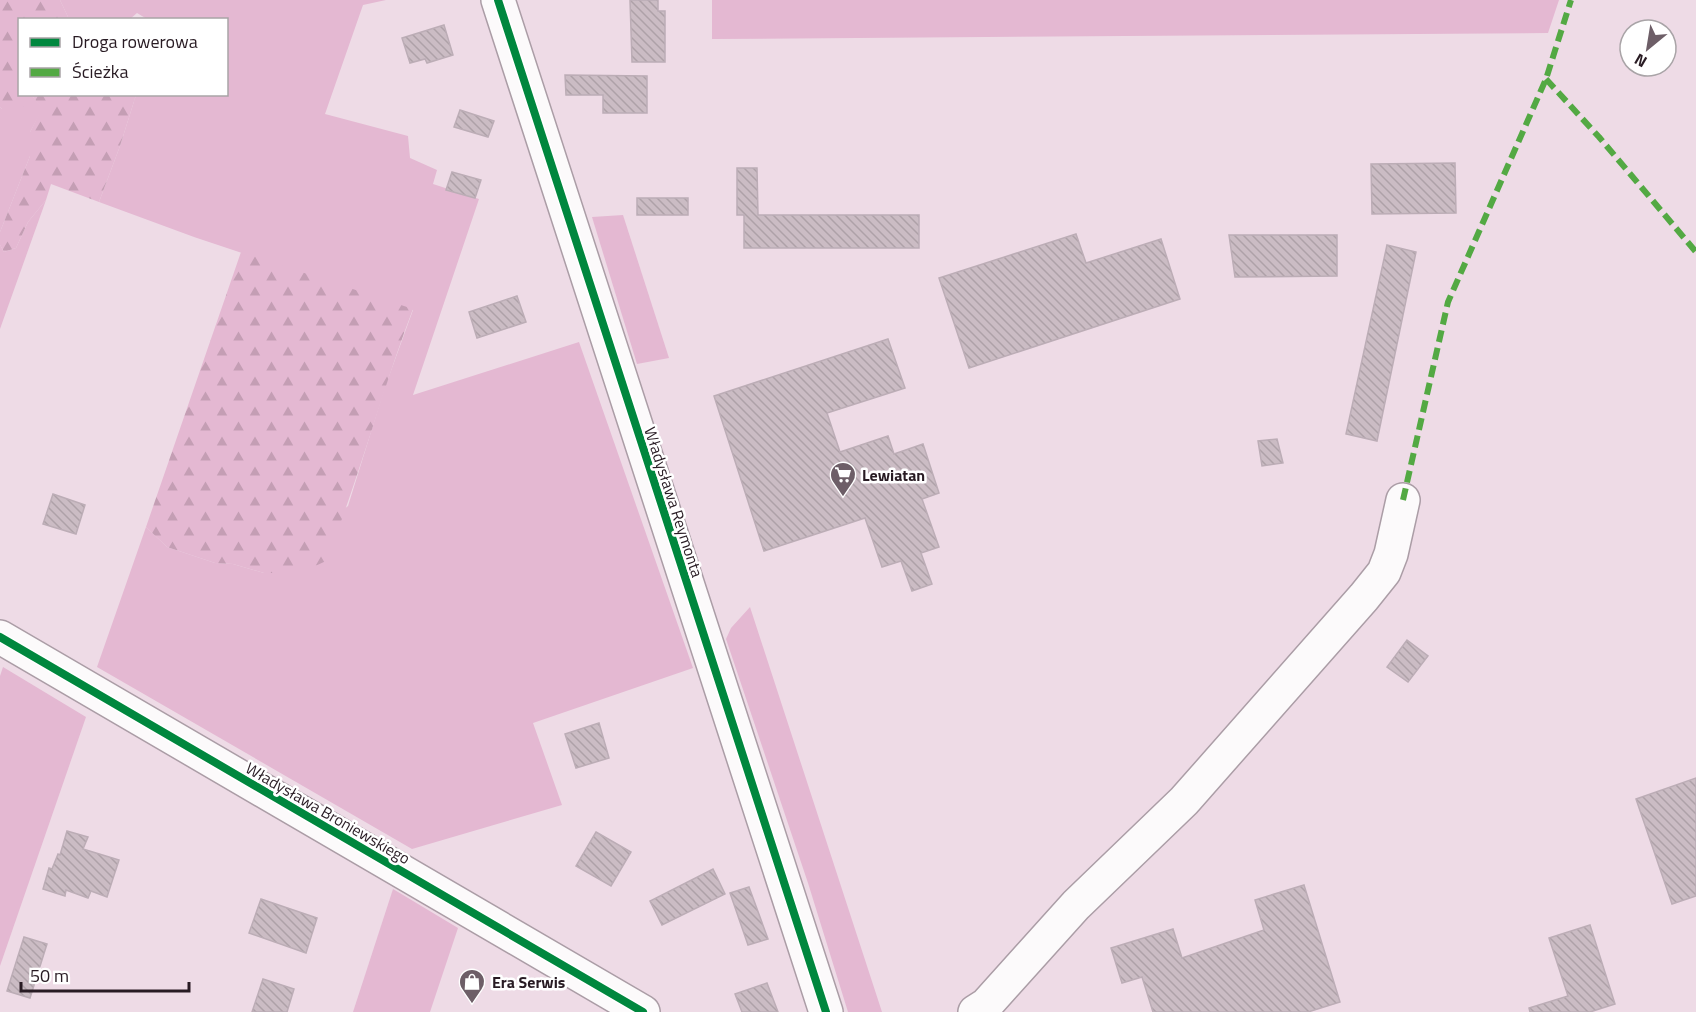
<svg xmlns="http://www.w3.org/2000/svg" width="1696" height="1012" viewBox="0 0 1696 1012" font-family="'Titillium Web',sans-serif">
<defs>
<pattern id="forest-firs" width="22" height="20" patternUnits="userSpaceOnUse" patternTransform="scale(1.5)"><rect width="22" height="20" fill="#e4b8d2"/><path d="M5 1l3.5 6h-7zM16 11l3.5 6h-7z" fill="#c49eb4"/></pattern>
<pattern id="building-back-hatch" width="6" height="6" patternUnits="userSpaceOnUse" patternTransform="scale(1.5)"><rect width="6" height="6" fill="#cbbcc4"/><path d="M-1 5l2 2M0 0l6 6M5-1l2 2" fill="none" stroke="#aea1a8"/></pattern>
</defs>
<rect width="100%" height="100%" fill="#eedbe6"/>
<g fill="#e4b8d2">
<path d="M60,0H386L363,5L325,114L408,136L410,158L437,170L433,184L479,199L413,395L579,342L693,668L533,723L562,805L412,849L97,667L146,527L167,547L215,563L233,564L264,573L348,506L384,390L413,310L194,237L99,202L120,146L136,95L226,94V20L147,19L137,13L130,19H69Z"/>
<path d="M712,0H1559L1548,33L712,39Z"/>
<path d="M32,96L43,108L30,132V156L0,232V107L2,109Z"/>
<path d="M46,200L0,329V245L4,252L16,248L28,222Z"/>
<path d="M623,215L669,358L637,364L592,217Z"/>
<path d="M750,607L882,1012H848L808,883L726,639L731,628Z"/>
<path d="M3,667L86,717L0,966V676Z"/>
<path d="M393,889L458,928L430,1012H353Z"/>
</g>
<g fill="url(#forest-firs)">
<path d="M0,0H60L69,19L20,20V94L136,95L120,146L99,202L51,184L46,200L28,222L16,248L4,252L0,245V232L30,156V132L42,108L32,96L20,111L2,109L0,107Z"/>
<path d="M241,252L413,309C381,393 359,479 326,561L300,573H264L233,564L215,563L167,547L146,527Z"/>
</g>
<g fill="url(#building-back-hatch)" stroke="#bcadb6" stroke-width="1.5">
<path d="M630,0H658V11H665V62H632Z"/>
<path d="M444,25L453,55L427,63L425,59L410,63L402,38Z"/>
<path d="M565,75L647,76V113H603V95H566Z"/>
<path d="M460,110L494,121L488,137L454,127Z"/>
<path d="M1455,163L1456,213L1372,214L1371,164Z"/>
<path d="M737,168H757L758,215H919V248H744V215H737Z"/>
<path d="M452,172L481,180L475,198L446,190Z"/>
<rect x="637" y="198" width="51" height="17"/>
<path d="M1076,234L1086,263L1161,239L1180,299L969,368L939,278Z"/>
<path d="M1229,235H1337V276L1235,277Z"/>
<path d="M1387,245L1416,252L1377,441L1346,434Z"/>
<path d="M517,296L526,322L477,338L469,312Z"/>
<path d="M888,339L905,388L827,413L840,452L888,436L894,454L923,444L939,493L922,499L939,547L921,553L932,584L912,591L901,561L882,567L865,518L764,551L714,396Z"/>
<path d="M1277,439L1283,463L1262,466L1258,441Z"/>
<path d="M53,494L85,505L76,534L43,524Z"/>
<path d="M1407,640L1428,656L1408,682L1387,667Z"/>
<path d="M599,723L609,758L576,768L565,734Z"/>
<path d="M1696,778V896L1672,904L1636,799Z"/>
<path d="M67,831L88,837L83,849L119,860L107,897L91,891L88,898L66,890L65,896L43,889L49,868L52,869L58,854L60,855Z"/>
<path d="M596,832L631,852L611,886L576,866Z"/>
<path d="M713,869L725,894L662,925L650,901Z"/>
<path d="M1304,885L1340,1002L1308,1012H1153L1142,977L1122,983L1111,948L1173,929L1182,958L1264,930L1255,900Z"/>
<path d="M749,887L768,939L748,945L730,893Z"/>
<path d="M261,899L317,918L306,953L249,933Z"/>
<path d="M1590,925L1615,1004L1590,1012H1530L1529,1008L1568,996L1549,938Z"/>
<path d="M24,937L47,944L30,998L7,991Z"/>
<path d="M263,979L294,989L287,1012H252Z"/>
<path d="M767,983L778,1012H742L735,994Z"/>
</g>
<g fill="none" stroke-linecap="round" stroke-linejoin="round">
<defs>
<g id="minor">
<path d="M498,0L826,1012"/>
<path d="M0,637L643,1012"/>
<path d="M975,1012L986,1005L1076,905L1184,801L1364,597L1384,572L1391,554L1403,500"/>
</g>
</defs>
<use href="#minor" stroke="#ab9da6" stroke-width="36"/>
<use href="#minor" stroke="#fcfafb" stroke-width="33"/>
<g stroke="#53a943" stroke-width="6" stroke-dasharray="12 6" stroke-linecap="butt">
<path d="M1546,79L1599,137L1696,252"/>
<path d="M1403,500L1448,302L1546,79L1571,0"/>
</g>
<defs>
<g id="cycleway">
<path d="M498,0L826,1012"/>
<path d="M0,637L643,1012"/>
</g>
</defs>
<use href="#cycleway" stroke="#fff" stroke-width="11"/>
<use href="#cycleway" stroke="#00873e" stroke-width="8"/>
</g>
<defs>
<symbol id="supermarket-pin" viewBox="-11 -11 22 30"><path d="M0 17L-7.5 6A9.5 9.5 0 1 1 7.5 6Z" fill="#6d5e67" stroke="#fff"/><path d="M-6-5.5h2.5l.6 2H6L4.5 2H-2.5L-4.4-4H-6ZM-1.5 3.2a1.3 1.3 0 1 0 .1 0ZM3 3.2a1.3 1.3 0 1 0 .1 0Z" fill="#fff"/></symbol>
<symbol id="shop-pin" viewBox="-11 -11 22 30"><path d="M0 17L-7.5 6A9.5 9.5 0 1 1 7.5 6Z" fill="#6d5e67" stroke="#fff"/><path d="M-5-2.5h2.3a2.7 3.5 0 0 1 5.4 0H5L5.5 6h-11ZM-1.5-2.5h3a1.5 2.3 0 0 0-3 0Z" fill="#fff"/></symbol>
</defs>
<g fill-rule="evenodd">
<use href="#supermarket-pin" x="828" y="460" width="30" height="40"/>
<use href="#shop-pin" x="457" y="967" width="30" height="40"/>
</g>
<g text-anchor="middle" stroke-width="5" stroke-linejoin="round" paint-order="stroke">
<g font-size="16" font-weight="bold" fill="#281b23" stroke="#fff" text-anchor="start">
<text x="862" y="481">Lewiatan</text>
<text x="492" y="988">Era Serwis</text>
</g>
<g font-size="16" fill="#281b23" stroke="#fff">
<text transform="translate(674 502) rotate(72)" y="6">Władysława Reymonta</text>
<text transform="translate(328 813) rotate(30)" y="6">Władysława Broniewskiego</text>
</g>
</g>
<rect x="18" y="18" width="210" height="78" fill="#ffffff" stroke="#a9a4a7" stroke-width="1.5"/>
<rect x="30" y="38" width="30" height="9" fill="#00873e" stroke="#a9a4a7" stroke-width="1.5"/>
<text x="72" y="48" font-size="18" fill="#281b23">Droga rowerowa</text>
<rect x="30" y="68" width="30" height="9" fill="#53a943" stroke="#a9a4a7" stroke-width="1.5"/>
<text x="72" y="78" font-size="18" fill="#281b23">Ścieżka</text>
<g transform="translate(1648 48) rotate(210)"><circle r="28" fill="#ffffff" stroke="#a9a4a7" stroke-width="1.5"/>
<path d="M0-4.5L10 22L0 15L-10 22Z" fill="#6d5e67"/>
<text y="-9" font-size="16" font-weight="bold" text-anchor="middle" fill="#281b23">N</text>
</g>
<path d="M21 982v9h168v-9" fill="none" stroke="#281b23" stroke-width="3"/>
<text x="30" y="982" font-size="18" fill="#281b23" stroke="#ffffff" stroke-width="4.5" paint-order="stroke">50 m</text>
</svg>
